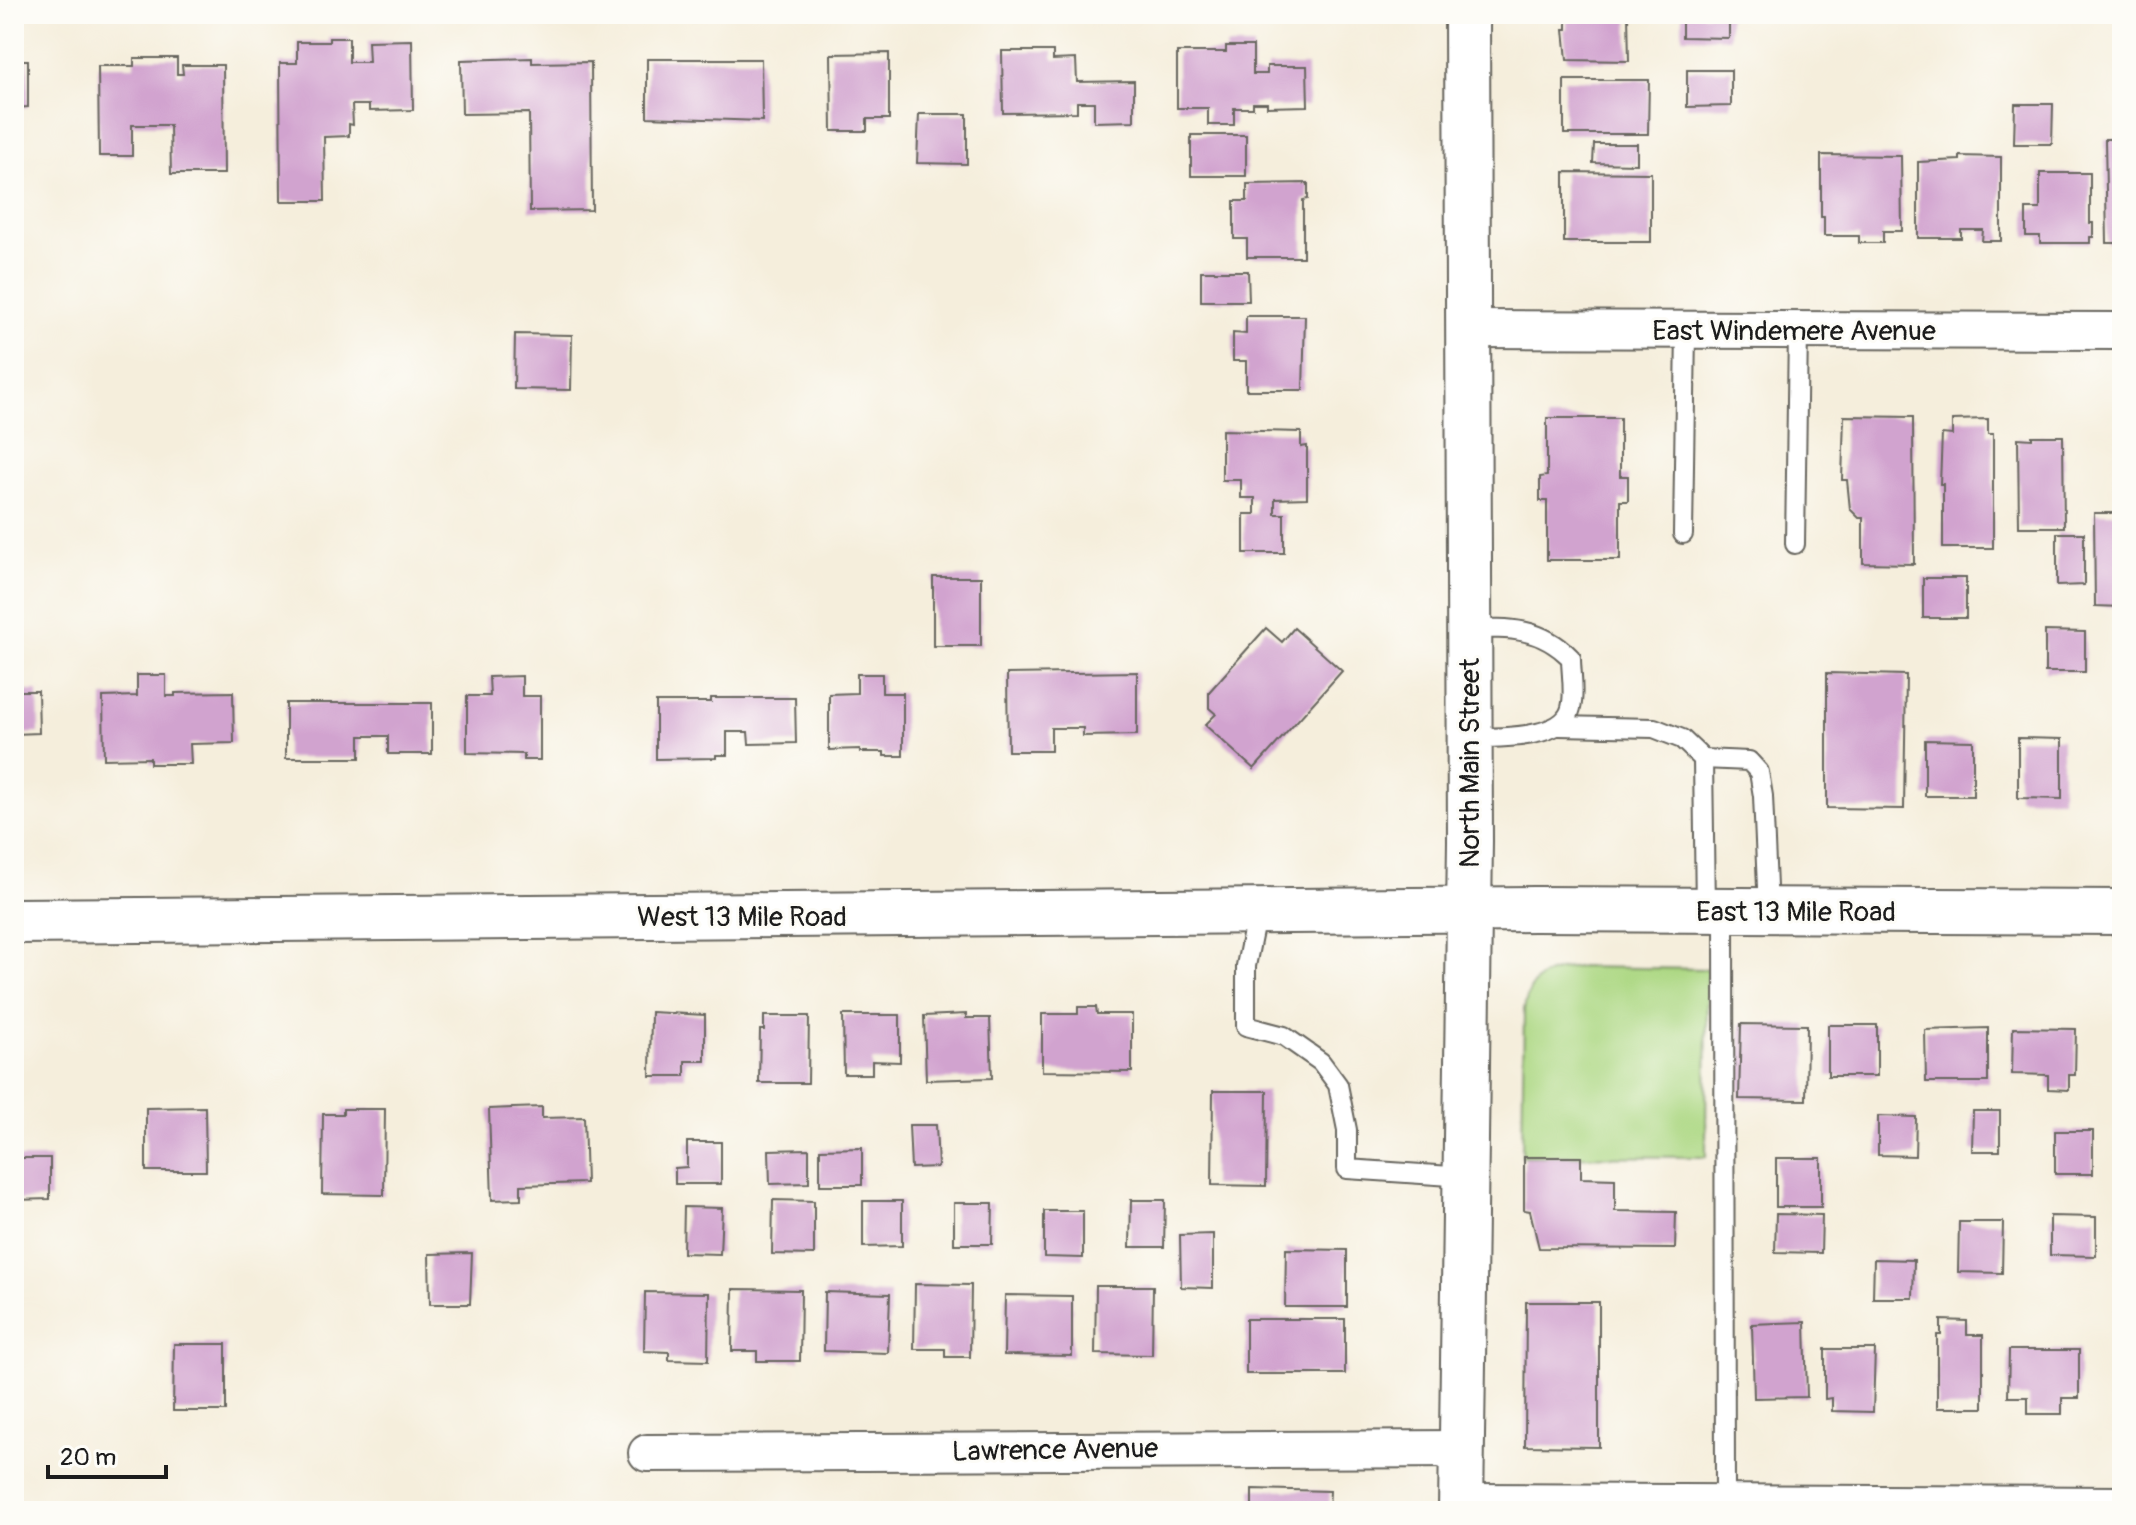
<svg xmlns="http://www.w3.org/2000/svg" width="2136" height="1525" viewBox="0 0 2136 1525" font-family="Pangolin,sans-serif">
<rect width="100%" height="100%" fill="#fdfcf7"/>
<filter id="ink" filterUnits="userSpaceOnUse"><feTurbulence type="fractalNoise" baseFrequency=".0125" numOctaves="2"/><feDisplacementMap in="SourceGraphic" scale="16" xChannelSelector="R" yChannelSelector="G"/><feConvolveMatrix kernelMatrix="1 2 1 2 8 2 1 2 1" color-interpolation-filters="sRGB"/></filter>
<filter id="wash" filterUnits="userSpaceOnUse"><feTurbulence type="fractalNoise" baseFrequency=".006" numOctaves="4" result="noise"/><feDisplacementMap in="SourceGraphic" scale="32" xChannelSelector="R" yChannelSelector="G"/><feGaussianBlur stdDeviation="1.8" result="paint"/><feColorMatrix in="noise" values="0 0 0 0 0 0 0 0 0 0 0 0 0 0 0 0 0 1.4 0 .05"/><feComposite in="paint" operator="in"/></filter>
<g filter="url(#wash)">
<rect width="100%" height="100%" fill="#f5eedc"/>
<path fill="#add884" stroke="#647a50" stroke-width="2" d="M1577,967L1707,969L1706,1157L1522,1156L1524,1010C1530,975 1545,972 1577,967Z"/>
<g id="blocks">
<g fill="#d1a3cf">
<path d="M1567,14H1628L1629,61L1567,60L1564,29H1567Z"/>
<path d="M1682,14H1729V38L1682,37Z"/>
<path d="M329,38H349V62H369L368,41L412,40L413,110L369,111V105H352L353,125L349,124V136L324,137L325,201H281L280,63H297V42H329Z"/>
<path d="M1226,46H1253V74H1267V66H1307L1308,106L1267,107V103H1253V108H1234V125H1208V108H1177V52H1226Z"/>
<path d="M1002,51H1053V60L1076,59L1077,82L1134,81V121L1094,122V102H1077V112L1003,113Z"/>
<path d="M889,53V119H867V131H832L831,54Z"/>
<path d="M134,58H177V74H183L182,65H223L224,174H171L170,125H132V156H99L98,66H134Z"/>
<path d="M532,58V63L591,62L592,210L530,211L529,113L462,114L461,60Z"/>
<path d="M647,59H761L762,121L647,117Z"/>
<path d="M14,60H28V107L14,108Z"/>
<path d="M1687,70H1731V106L1687,107Z"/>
<path d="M1564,80H1649L1648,134H1564Z"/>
<path d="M2015,104H2053L2052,144H2014Z"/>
<path d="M919,114H967V164L917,163Z"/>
<rect x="1191" y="135" width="55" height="41"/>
<path d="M2105,139H2122V243H2107Z"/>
<path d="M1594,144H1637V164L1593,163Z"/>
<path d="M1821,155L1901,156L1902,231H1883V243H1859V236H1824V217H1821Z"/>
<path d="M1960,156L2001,157V241H1982L1983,230H1961V238H1918V162L1960,160Z"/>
<path d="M1564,172L1651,173V242H1564Z"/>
<path d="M2040,173H2090V223H2093V237H2090V243H2040V236H2026V209H2040Z"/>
<path d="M1308,183V199L1303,200V257H1247V239H1234V201H1247V184Z"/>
<path d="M1201,271H1248L1249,301H1201Z"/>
<path d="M1246,316H1305L1303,390H1246V361H1233V333L1246,334Z"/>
<path d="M515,334L572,335L571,390L514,389Z"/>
<path d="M1844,416L1913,417L1914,564L1863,563V518H1859L1850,509L1847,480H1842Z"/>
<path d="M1547,418H1620V476H1628V501H1620V560H1547V501H1540V477L1547,476Z"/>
<path d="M1988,419V434H1993V548H1943V484H1940L1942,434L1952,435V420Z"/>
<path d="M1222,430L1301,432V447L1307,446V498L1275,499V514H1284V553H1244V514H1255V498H1241V480H1222Z"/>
<path d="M2032,436H2063L2064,527H2019L2018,438L2032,439Z"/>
<path d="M2094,513H2122V607L2095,606Z"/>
<path d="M2057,533H2084V585L2057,586Z"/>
<rect x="933" y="577" width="48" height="69"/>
<rect x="1923" y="578" width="43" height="40"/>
<path d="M1266,628L1282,642L1294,628L1342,671L1254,769L1205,725L1216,714L1209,708V692Z"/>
<path d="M2045,631L2085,632V672H2045Z"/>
<path d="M1137,672V735L1083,736V728H1051V751H1008L1007,674Z"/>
<path d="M1827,673L1906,675L1904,809L1827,808Z"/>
<path d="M857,674H882V693H903V756H884V752H860V749L829,750V694L857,693Z"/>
<path d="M137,675H166V696H175V693L233,692L234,743L190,744L191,764H150V758L104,759L103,697L137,696Z"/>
<path d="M522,676V696H540V760H524V754L467,753V696H490L489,677Z"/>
<path d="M14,691H38L39,733L14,734Z"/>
<path d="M711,698H795L796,743L749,744L748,732H727V755H716V758L656,759V702H711Z"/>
<path d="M286,703H432V754H388V736H360V758H286Z"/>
<path d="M2018,738L2062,739V799L2018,798Z"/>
<path d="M1925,740L1973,741V796H1925Z"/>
<path d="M1078,1007H1096L1097,1014H1132V1072L1042,1071V1014H1078Z"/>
<path d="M651,1012L705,1015V1061H685V1076H650Z"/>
<rect x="2117" y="1013" width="5" height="62"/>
<path d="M966,1014V1018H990L992,1078L926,1080L924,1016Z"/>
<path d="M843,1015H900V1062L872,1061V1074H844Z"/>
<path d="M764,1016H809L808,1083H759L760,1030H764Z"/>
<path d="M1741,1024L1807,1025L1806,1100L1739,1099Z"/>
<rect x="1828" y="1025" width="49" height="51"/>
<path d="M1988,1028V1082H1926L1925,1030Z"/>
<path d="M2013,1028L2076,1029L2075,1075H2069V1090L2048,1089V1075L2012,1074Z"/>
<path d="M1213,1091H1267L1266,1186L1212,1185Z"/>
<path d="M205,1107L206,1171H146V1108Z"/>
<path d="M542,1107V1118L584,1117L586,1183L521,1185V1199L492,1200L489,1109Z"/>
<path d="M343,1109H385L384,1195L322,1194L323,1114H343Z"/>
<path d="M1973,1111H2000V1151H1972Z"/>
<path d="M1878,1116L1916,1117L1915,1156L1878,1155Z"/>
<path d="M909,1125H936L938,1167L911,1168Z"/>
<rect x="2055" y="1131" width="38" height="43"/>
<path d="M687,1142H721V1184H675V1168L687,1167Z"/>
<path d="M862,1148V1185H820V1149Z"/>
<path d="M809,1149V1183L770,1184L769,1150Z"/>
<path d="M1524,1157H1581V1178L1615,1179V1211L1676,1212L1675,1249L1539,1248L1530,1211L1524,1210Z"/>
<path d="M14,1158H50V1199L14,1200Z"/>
<rect x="1776" y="1158" width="45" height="49"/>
<path d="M773,1200L814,1201V1255L772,1254Z"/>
<path d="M1131,1200H1165L1164,1247H1130Z"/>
<path d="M863,1201H902V1246L863,1247Z"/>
<path d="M954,1203H993L992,1244H954Z"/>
<path d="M684,1207L722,1208L720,1254L683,1253Z"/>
<path d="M1044,1211H1083V1258L1044,1257Z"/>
<path d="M1776,1214L1822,1215L1821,1253L1775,1252Z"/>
<path d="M2050,1216L2096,1217V1256L2050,1255Z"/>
<path d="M1959,1222H2003L2002,1273L1958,1272Z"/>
<path d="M1213,1234V1288L1181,1287L1180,1235Z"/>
<path d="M1286,1249L1347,1250V1307H1285Z"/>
<path d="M472,1253L470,1304H430L429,1254Z"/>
<path d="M1874,1259L1914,1260L1913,1298H1873Z"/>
<path d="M915,1284L971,1285L970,1357H945V1349H914Z"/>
<path d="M1096,1286H1153L1152,1355L1095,1354Z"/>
<path d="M733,1289L801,1290L800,1361H757V1351H732Z"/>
<path d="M645,1292L709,1293L708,1361L669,1360V1352L644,1351Z"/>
<path d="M825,1292L890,1294L888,1353L824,1351Z"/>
<path d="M1005,1295L1072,1296V1356L1004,1355Z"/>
<path d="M1526,1302H1599V1447L1525,1446Z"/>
<rect x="1246" y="1319" width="99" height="55"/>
<path d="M1941,1320L1967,1321V1335H1983V1408H1937V1335H1941Z"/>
<path d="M1805,1322L1807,1397L1754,1398L1752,1324Z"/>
<path d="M174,1344H226V1411H173Z"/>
<path d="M1825,1349H1875L1873,1412L1832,1411V1398L1825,1399Z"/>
<path d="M2009,1350H2079V1398H2062V1414H2028V1397H2008Z"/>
<path d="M1252,1489L1330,1491L1329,1511H1252Z"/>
</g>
</g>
</g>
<g filter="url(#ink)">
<use href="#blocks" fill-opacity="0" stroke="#68665f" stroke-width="2"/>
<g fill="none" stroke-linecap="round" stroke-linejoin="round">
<defs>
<g id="service">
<path d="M1683,534L1686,330"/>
<path d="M1795,544L1798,330"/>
<path d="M1469,629C1510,628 1540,627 1571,658C1571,673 1575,693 1571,708C1564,740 1495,738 1469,738"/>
<path d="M1559,726L1654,728L1682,739L1703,759L1705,910"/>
<path d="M1703,759L1749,761L1759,772L1763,796L1768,910"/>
<path d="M1257,911L1246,966V1026L1284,1036L1321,1062L1338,1085L1347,1130V1169L1466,1177"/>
<path d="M1724,911L1725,1504"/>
</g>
<g id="minor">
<path d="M1467,329L2122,331"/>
<path d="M647,1453L1462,1449"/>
<path d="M1461,1502L2122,1505"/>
</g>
<g id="secondary">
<path d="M14,921L1534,909L2122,912"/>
<path d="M1461,1511L1470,841L1467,14"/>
</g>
</defs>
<use href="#service" stroke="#68665f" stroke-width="22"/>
<use href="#minor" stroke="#68665f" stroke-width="40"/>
<use href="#secondary" stroke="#68665f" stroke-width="48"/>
<use href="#service" stroke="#fff" stroke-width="18"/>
<use href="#minor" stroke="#fff" stroke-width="36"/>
<use href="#secondary" stroke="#fff" stroke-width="44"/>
</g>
</g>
<g text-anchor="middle" stroke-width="6" stroke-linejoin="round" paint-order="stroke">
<g font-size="28" fill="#1c1c1c" stroke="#fdfcf7">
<text x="1794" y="340">East Windemere Avenue</text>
<text transform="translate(1469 763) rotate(-90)" y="10">North Main Street</text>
<text x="1796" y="921">East 13 Mile Road</text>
<text x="742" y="926">West 13 Mile Road</text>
<text transform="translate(1055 1449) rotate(-1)" y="10">Lawrence Avenue</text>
</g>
</g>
<rect width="2136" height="1525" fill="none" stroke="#fdfcf7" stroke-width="48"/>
<path d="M48 1465v12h118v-12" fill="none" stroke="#1c1c1c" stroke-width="4"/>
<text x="60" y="1465" font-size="24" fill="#1c1c1c" stroke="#fdfcf7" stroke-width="6" paint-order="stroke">20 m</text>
</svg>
